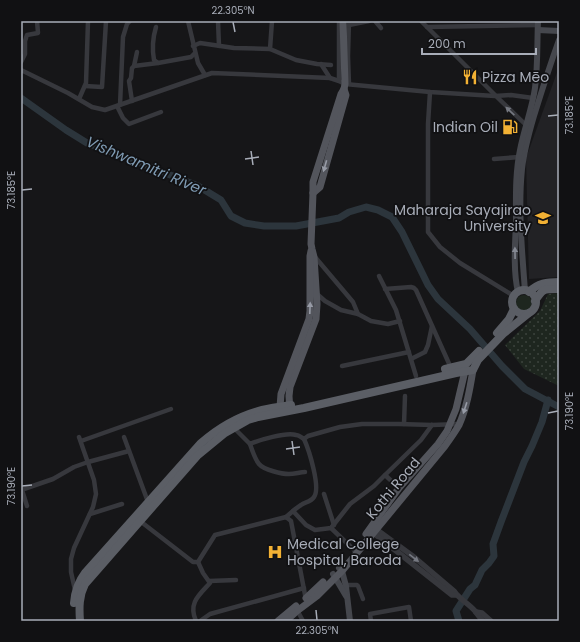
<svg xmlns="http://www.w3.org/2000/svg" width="580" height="642" viewBox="0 0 580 642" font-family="Poppins,sans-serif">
<defs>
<pattern id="park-dots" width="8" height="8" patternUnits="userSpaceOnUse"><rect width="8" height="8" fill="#1e261f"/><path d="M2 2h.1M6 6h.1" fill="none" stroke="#3c433d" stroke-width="1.8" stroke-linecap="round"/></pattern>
</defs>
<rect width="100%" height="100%" fill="#161618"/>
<path fill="#222225" d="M559,67V277L529,279L526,158Z"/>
<path fill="url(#park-dots)" d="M559,293V386L524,369L505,345L540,311L548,294Z"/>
<circle fill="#1e261f" cx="524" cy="303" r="8"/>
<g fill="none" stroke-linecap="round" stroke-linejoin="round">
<g stroke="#2c353c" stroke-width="7">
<path d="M21,98L66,130L87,143L130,159L198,186L221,200L231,216L245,223L264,226H296L339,218L349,212L366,207L378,210L392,217L402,232L428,285L438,299L470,329L502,366L525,389L559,407"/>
<path d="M459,621L456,611L470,589L475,585L482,570L489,563L494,556L493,544L501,522L524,462L532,446L542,422L548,400"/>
</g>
<g stroke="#37383d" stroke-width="4.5">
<path d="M188,21L198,63L205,75"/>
<path d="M218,21L219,46"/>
<path d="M272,21L270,49L296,60L317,64L331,65"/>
<path d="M339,21V81"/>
<path d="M349,21L348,56L349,84"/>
<path d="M375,21L381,28"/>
<path d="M421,21L498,98L526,125"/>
<path d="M349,25L369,21"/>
<path d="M156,27C153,37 152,49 154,60L158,63L191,57L195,53"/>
<path d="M427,27L538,25"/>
<path d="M193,46L200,43L234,48L270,49"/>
<path d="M21,62L25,54V41L27,35L38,33L37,21"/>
<path d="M321,64L330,78"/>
<path d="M134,66L158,63"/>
<path d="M21,70L68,93L92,107L105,110L212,73L330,78L339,81L345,84L430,92L495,96L511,95L533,98"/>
<path d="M85,86L102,87L106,21"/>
<path d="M430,92L428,124V232L440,247L460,263L514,296"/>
<path d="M79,99L86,83L88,21"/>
<path d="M132,101L129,81L131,78L132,68L134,66L137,52"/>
<path d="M120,105L123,37L127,24L130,21"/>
<path d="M117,106L123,118L129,124L161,112"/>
<path d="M494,159L519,157"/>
<path d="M315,257L353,302L358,314L371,321L388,324L400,321"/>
<path d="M379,276L396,310L416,376"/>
<path d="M385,289L411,287L414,288L416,290L451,368"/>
<path d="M317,294L325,301L341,310L358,314"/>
<path d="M411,359L425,352L428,345L432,326"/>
<path d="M342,366L409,352"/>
<path d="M404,424L405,396"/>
<path d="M234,428L250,444C259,440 286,432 296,435C299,435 302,438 304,439L308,436L340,427L362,424H399L432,425L459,424"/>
<path d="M124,437L148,502"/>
<path d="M81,441L171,409"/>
<path d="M250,444C252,450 255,459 259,464C264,470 282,474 289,474C295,474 300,472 305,472"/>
<path d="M385,475L421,440L432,425"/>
<path d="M21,490L53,479L74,467L88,462L129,451"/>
<path d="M22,490L27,506"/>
<path d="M324,494L334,525"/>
<path d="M293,511L306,525L315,530L331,528L350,504L374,486L385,475L399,488"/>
<path d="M90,514L122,504"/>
<path d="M286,517C291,513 296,508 301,505C305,502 311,502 314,497C321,488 309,450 304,439"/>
<path d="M140,521L193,562H198L215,535L286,517L291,521L306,600"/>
<path d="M331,528L354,550"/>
<path d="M209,581L236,580"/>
<path d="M346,585H357L358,586L363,599"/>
<path d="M75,590L71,572V559L74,548L93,507L96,494L94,480L79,437"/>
<path d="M296,608L303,621"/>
<path d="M196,621C188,603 199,595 210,583L203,573L198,562"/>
<path d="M200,621L210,614L304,588"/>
<path d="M371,621L370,614L409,607L411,621"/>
</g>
<g stroke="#37383d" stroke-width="5.5">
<path d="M373,527L414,557L454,591C459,599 468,603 475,611C478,615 480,618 483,621"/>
<path d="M371,531L452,595H456"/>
<path d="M476,612L482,613L491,621"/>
</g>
<g stroke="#45474d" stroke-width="6">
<path d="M538,30L559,31"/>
<path d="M525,291C522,251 518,209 522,169C524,151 529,133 534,116C542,90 550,65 559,40"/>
<path d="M518,292C513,271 515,244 516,222C516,198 515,174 520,150C524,129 532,109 535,88C538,65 537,43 538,21"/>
<path d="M339,568L342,571L346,586L350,621"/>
<path d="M333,574L346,596"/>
</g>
<g stroke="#53555c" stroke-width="7">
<path d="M313,193L320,187L346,95L344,89"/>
<path d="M290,410L289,396L290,387L316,319L317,304L314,257L312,249L311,244L313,193V182L341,94L344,89L345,84L343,21"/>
<path d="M282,411L280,407L281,394L309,319L310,311V256L311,251"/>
<path d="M366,534L399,488L438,444L447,431L456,409L465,371"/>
<path d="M306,598L323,582"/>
<path d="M278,621L296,606"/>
<path d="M286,621L297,611L317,596L342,571L445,446C450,439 455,432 459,425C467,407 470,388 473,370"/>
</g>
<g stroke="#5b5e65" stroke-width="8">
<circle cx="524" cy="302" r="12"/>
<path d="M529,292C538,283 547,282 559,282"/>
<path d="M535,301C543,288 544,289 559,289"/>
<path d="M497,333L509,319L514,309"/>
<path d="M445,369L466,364L479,351"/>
<path d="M74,603C75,591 78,582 85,573L201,443C217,429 237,417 258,411C269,408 280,407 291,405"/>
<path d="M80,621C79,607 79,596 85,584L197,456L225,433L248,420L258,417L304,408L456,373L473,370L478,360L503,334L529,313"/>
</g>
</g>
<defs><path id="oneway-solid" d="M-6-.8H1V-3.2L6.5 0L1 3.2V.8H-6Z"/></defs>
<g fill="#757881">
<use href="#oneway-solid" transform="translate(510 111) rotate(-137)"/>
<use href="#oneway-solid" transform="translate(414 558) rotate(38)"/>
</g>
<g fill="#979ba6">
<use href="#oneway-solid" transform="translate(325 166) rotate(106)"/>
<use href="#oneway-solid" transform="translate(310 308) rotate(-88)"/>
<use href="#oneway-solid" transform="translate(465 408) rotate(108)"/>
</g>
<use fill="#858993" href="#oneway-solid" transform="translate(515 253) rotate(-91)"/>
<path fill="none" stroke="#a8adb8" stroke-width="1.5" d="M233,22L235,32M548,116L558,115M251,151L253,165M245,159L259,157M22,190L32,189M548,413L558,411M292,441L294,455M286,449L300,447M22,486L32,485M316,610L317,620"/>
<defs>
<symbol id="restaurant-bare" viewBox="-9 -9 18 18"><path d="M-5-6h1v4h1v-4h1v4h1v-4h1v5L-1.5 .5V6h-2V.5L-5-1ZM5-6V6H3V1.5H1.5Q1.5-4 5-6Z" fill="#f2b134" stroke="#111113" stroke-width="2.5" paint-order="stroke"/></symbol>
<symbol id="fuel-bare" viewBox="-9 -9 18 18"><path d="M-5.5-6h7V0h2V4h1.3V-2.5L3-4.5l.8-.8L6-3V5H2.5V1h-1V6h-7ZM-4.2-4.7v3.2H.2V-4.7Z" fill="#f2b134" stroke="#111113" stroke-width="2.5" paint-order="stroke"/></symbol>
<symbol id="university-bare" viewBox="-9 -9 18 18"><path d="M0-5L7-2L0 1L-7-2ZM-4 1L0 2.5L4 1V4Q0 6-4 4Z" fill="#f2b134" stroke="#111113" stroke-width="2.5" paint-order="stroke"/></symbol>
<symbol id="hospital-bare" viewBox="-9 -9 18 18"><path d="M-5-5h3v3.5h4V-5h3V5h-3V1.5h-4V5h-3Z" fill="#f2b134" stroke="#111113" stroke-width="2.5" paint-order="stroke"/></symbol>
</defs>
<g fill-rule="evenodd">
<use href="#restaurant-bare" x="459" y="66" width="22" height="22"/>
<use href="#fuel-bare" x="499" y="116" width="22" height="22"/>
<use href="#university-bare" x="532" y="207" width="22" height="22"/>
<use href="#hospital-bare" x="264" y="541" width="22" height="22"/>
</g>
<g text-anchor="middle" stroke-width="3.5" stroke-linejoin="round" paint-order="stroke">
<g font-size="14" fill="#a8adb8" stroke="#111113" text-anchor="start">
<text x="482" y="82">Pizza Mēo</text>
<text x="498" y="132" text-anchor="end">Indian Oil</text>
<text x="531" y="215" text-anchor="end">Maharaja Sayajirao<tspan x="531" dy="16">University</tspan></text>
<text x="287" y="549">Medical College<tspan x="287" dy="16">Hospital, Baroda</tspan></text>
</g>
<g font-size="14" fill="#a8adb8" stroke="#111113">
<text transform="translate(393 488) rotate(-50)" y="5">Kothi Road</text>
</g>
<g font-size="15" font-style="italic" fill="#7f9bb3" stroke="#111113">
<text transform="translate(146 166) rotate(23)" y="5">Vishwamitri River</text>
</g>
</g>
<rect width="580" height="642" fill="none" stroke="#111113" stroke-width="44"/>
<path d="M422 48v6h114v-6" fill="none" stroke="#a8adb8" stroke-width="2"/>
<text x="428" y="48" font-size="12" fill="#a8adb8" stroke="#111113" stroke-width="3" paint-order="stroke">200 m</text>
<rect x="22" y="22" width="536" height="598" fill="none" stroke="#a8adb8" stroke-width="1.5"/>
<g font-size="10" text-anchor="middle" fill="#a8adb8">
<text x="233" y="14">22.305°N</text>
<text transform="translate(569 115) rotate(-90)" y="4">73.185°E</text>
<text transform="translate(11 190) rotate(-90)" y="4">73.185°E</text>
<text transform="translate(569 411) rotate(-90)" y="4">73.190°E</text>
<text transform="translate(11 486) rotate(-90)" y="4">73.190°E</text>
<text x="317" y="634">22.305°N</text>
</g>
</svg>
